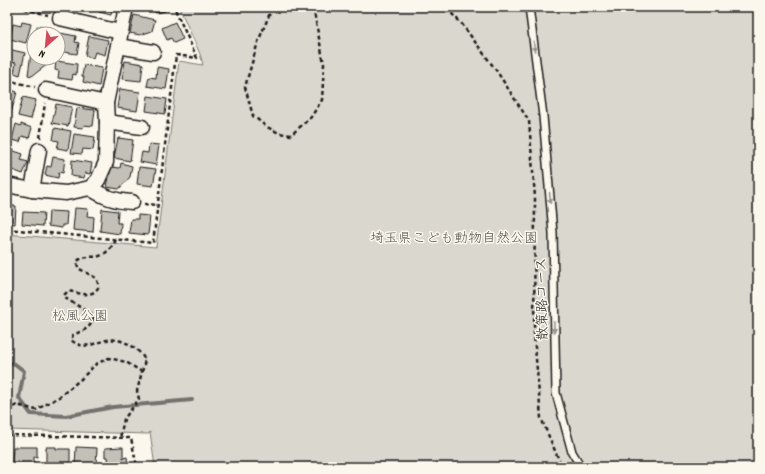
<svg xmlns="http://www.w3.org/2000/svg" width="765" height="474" viewBox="0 0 765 474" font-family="Dekko,'Klee One',sans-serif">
<rect width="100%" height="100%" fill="#fbf7ec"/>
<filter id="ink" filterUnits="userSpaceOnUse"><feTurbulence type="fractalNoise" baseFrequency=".025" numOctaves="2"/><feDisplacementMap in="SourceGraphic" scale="8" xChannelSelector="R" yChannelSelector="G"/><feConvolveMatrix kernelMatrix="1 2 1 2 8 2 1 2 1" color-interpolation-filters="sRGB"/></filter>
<g filter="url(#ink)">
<path fill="#dad7ce" stroke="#7b7a75" d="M179,7H758V467H155L150,432L149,434L7,430V234L156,247L179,61L203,65L200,54Z"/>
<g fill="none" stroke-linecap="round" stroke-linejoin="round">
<path stroke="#74726e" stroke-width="4" d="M7,363L15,364L24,371L19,398L31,414L66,416L113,407L192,400"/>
</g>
<g fill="#c3c0b8" stroke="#1c1c1c">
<path d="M100,7H113L111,15L99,12Z"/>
<path d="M148,7H163L165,11L156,13Z"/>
<path d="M134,15L155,20L152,31L140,35L130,33Z"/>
<path d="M22,22L31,24L26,43L10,39L13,24L21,26Z"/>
<path d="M175,22L183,39L174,43L171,38L167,40L162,28Z"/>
<path d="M37,26L47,28L46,32L52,33V34H36Z"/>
<path d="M60,33L76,36L75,42L79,43L77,54L58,51Z"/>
<path d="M89,36L108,40L105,55L95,52L93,58L85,56Z"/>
<path d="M8,49L25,53L20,75L14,73L16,63L7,61Z"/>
<path d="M31,53L34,54V58H49L48,64L32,76L28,75Z"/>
<path d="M56,61L77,64L76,75L73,74L72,80L58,78L59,71L55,70Z"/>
<path d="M125,61L143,64L141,81L122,79Z"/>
<path d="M84,65L102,68L99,86L83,82L84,77L82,76Z"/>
<path d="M157,67L169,69L166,89L147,86L149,77L156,78Z"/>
<path d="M9,89L17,92L11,113L7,112V96Z"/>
<path d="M120,89L140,92L137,111L117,108Z"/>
<path d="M148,96L167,99L165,114L146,111Z"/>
<path d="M23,97L36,100L31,119L18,116Z"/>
<path d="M56,104L72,107L68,126L52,123Z"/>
<path d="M77,108L95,110L93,126L84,125L83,128L74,127Z"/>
<path d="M7,119L12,120L7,138Z"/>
<path d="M16,124L21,126V124L32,128L29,138L22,136L20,142L12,140Z"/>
<path d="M55,128L71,131L68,150L57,148L59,141L53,140Z"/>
<path d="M74,134L95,137L93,150L83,149L82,154L71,153Z"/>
<path d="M118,138L133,140L130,161L114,158Z"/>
<path d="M149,144L159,145L156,165L140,162L142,152L148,153Z"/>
<path d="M11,150L23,154L21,160L28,162L23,174L7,168V161Z"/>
<path d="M53,157L65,159L63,173L59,172L58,178L45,175L47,166L51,167Z"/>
<path d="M72,160L92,163L90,174L85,173L84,178L71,176Z"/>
<path d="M121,163L132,166L130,177L119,189L107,187L111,167L120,168Z"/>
<path d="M139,167L156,169L153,186L137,184Z"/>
<path d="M7,206H16L15,224L7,223Z"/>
<path d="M75,208L88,209L87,216L94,217L93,232L73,230Z"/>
<path d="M102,209L118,211L117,223H121L120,234L100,231Z"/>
<path d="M49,211L67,212L66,225H62V228L48,226Z"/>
<path d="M23,212L44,213L43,226L22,224Z"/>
<path d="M138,215L150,216L148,235L129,233L131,219H138Z"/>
<path d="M13,447H37V457H34V467H21V465L12,464Z"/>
<path d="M46,447H56V449H70V466H46Z"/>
<path d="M76,447L97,448L96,467H75Z"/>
<path d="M123,447V458L127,457L128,465L109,466L108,457H105V448Z"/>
</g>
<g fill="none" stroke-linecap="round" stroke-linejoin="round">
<defs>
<path id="service" d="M529,7L543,116L553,233L556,393L572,452L581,467"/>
<g id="minor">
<path d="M60,18L120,32"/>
<path d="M118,46L153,52"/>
<path d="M46,90L106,103"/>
<path d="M107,122L142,127"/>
<path d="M7,185L32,190L66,193L90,188L98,180L106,162L107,122L106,103L125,12L124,7"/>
<path d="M90,188C104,197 115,201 132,202"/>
<path d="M32,190L39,150"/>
</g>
</defs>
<use href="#service" stroke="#1c1c1c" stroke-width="10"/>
<use href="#minor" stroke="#1c1c1c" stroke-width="17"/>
<g stroke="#1c1c1c" stroke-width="2.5" stroke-dasharray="4 3" stroke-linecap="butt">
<path d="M18,7L48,15"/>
<path d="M269,7L270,13L258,42L245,87L253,116L267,127L279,133L291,135L311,117L322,100L324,64L313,7"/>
<path d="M439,7L451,13L461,23L496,70L529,121L535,197L534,335L541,418L562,467"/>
<path d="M7,80L35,87"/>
<path d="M40,138L45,103"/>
<path d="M144,204L158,205"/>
<path d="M7,229L153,243L176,55L197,58L174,7"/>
<path d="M116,240C113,245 108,252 102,255C94,259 88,254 77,261L78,268L96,278L99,286C93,299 79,293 68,291L64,295L65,298L93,315C93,328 84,330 73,335L71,340C84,351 93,343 107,340C121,337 139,348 145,360L142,372"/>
<path d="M7,410L17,405L36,410L59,397L81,379L96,364L109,358L126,362L142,372L137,391L139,399L124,419L120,438"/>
<path d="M7,433V452"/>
<path d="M7,435L131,438L137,467"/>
</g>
<use href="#service" stroke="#fbf7ec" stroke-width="7"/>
<use href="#minor" stroke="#fbf7ec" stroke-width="14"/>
</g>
<defs><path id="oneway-solid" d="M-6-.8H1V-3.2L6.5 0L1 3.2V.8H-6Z"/></defs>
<g fill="#97948e">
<use href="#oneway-solid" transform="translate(534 46) rotate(83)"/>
<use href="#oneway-solid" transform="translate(550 198) rotate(85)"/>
<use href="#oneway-solid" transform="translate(554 327) rotate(89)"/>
</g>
</g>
<g text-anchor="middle" stroke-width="3" stroke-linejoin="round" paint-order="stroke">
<g font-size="14" fill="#555451" stroke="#fbf7ec">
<text x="454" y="242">埼玉県こども動物自然公園</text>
<text x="80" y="320">松風公園</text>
</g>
<g font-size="14" fill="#1c1c1c" stroke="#fbf7ec">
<text transform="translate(541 299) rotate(-91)" y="5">散策路コース</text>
</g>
</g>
<rect width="765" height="474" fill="none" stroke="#fbf7ec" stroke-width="24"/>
<rect x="12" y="12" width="741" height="450" fill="none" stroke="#1c1c1c" stroke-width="1.5" filter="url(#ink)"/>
<g transform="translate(46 46) rotate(207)"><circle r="19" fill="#fbf7ec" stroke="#a29f99"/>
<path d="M0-3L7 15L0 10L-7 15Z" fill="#d1495b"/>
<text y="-6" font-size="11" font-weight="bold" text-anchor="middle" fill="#1c1c1c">N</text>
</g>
</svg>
